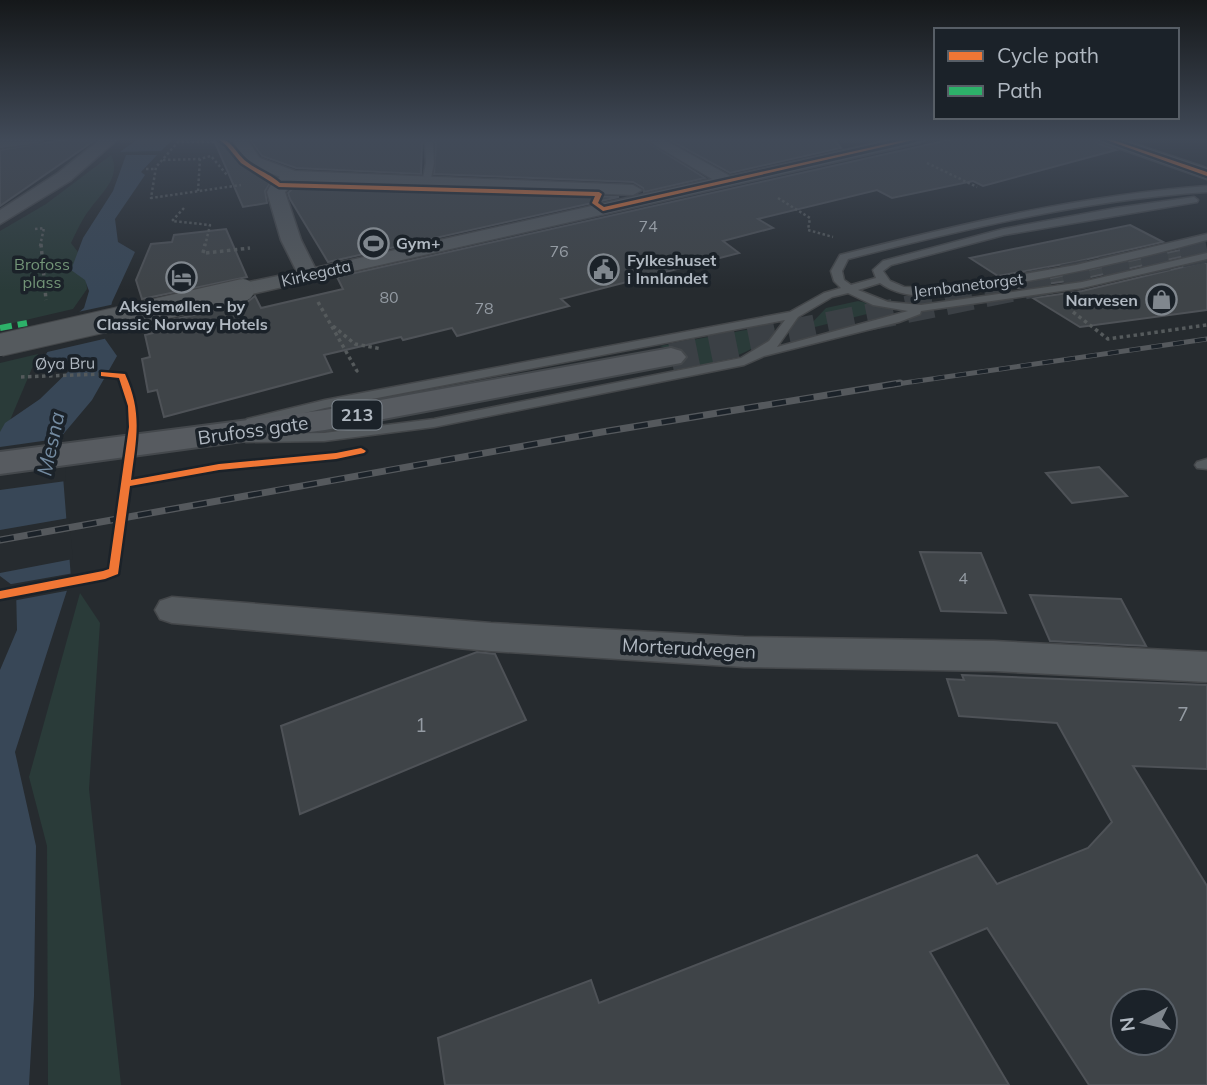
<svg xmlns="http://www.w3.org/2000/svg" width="1207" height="1085" viewBox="0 0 1207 1085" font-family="Mulish,sans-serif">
<rect width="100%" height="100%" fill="#262b2f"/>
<g fill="#2a3b39">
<path d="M111,155C122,177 101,193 90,209C82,219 77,231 71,243L84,260L87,289L73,309L0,326V231L46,204Z"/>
<path d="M858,301L891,308L815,327L810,325L826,308Z"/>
<path d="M766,326L775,328C751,359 715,362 679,369L680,361L673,351L660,346Z"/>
<path d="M38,354L0,444V363Z"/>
<path d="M80,593L100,623L89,789L121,1085H48L47,846L29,777Z"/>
</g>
<g fill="#384757">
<path d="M139,138H174L161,151L120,152Z"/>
<path d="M126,155H157L141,172L145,175L115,219L118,242L135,252L112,302L105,339L117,356L92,400L60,438L71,578L15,752L36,846L34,996L29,1085H0V670L17,630L16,588L0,576V432L5,423L40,399L77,363L45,356L63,326L84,308L89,291L85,280L71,270L83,238L113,191Z"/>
</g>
<g fill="#262b2f">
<path d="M115,304L108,338L43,353L60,324L73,313Z"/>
<path d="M64,438L66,481L0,490V447Z"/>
<path d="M69,518L73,559L0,573V530Z"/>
<path d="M74,573L71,590L12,601V590L6,585Z"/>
</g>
<g fill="#3f4448" stroke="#4e5257" stroke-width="2" fill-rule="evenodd">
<path d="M76,138H98L0,206V150Z"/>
<path d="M213,138H228L246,165L274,177L265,191L267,203L243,207Z"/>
<path d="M249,138H641L705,178L644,192L643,188L633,182L434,174L436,143L430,139L422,143L421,174L296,168L262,156Z"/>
<path d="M666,138H833L841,148L730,173Z"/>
<path d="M957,138H1092L1097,143L1116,150L983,186L973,181L892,198L877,190L758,219L773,228L723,241L739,253L561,299L569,306L457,336L452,328L403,340L401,337L324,355L332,372L164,417L157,390L148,392L142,359L150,357L145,335L153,333L150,325L246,303L255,296L261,308L343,289L337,277Z"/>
<path d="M297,184L619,197L328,262L290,199L288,193Z"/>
<path d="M1130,225L1163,242L1075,262L998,276L970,258Z"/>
<path d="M226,229L247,277L142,299L136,280L151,244L172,242L174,235Z"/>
<path d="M1180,250L1189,255L1082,279L1018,288L1015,286Z"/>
<path d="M1204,262L1207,264V310L1080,327L1033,298L1082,291Z"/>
<path d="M1099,467L1127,496L1072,503L1046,473Z"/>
<path d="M920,552L981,553L1006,613L941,611Z"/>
<path d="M1030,595L1121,599L1146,646L1050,641Z"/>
<path d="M477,652L495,654L526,720L300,814L281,726Z"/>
<path d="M962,675L1207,685V769L1133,766L1207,886V1085H1089L987,928L930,952L1009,1085H445L438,1038L591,980L599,1003L977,855L997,884L1088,848L1112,822L1057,723L959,716L947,679L964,680ZM1123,1001H1165V1043H1123Z"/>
</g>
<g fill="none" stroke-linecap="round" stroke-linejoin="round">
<path stroke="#3b4045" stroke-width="27" stroke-dasharray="27 13" stroke-linecap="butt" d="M671,357L1207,249"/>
<defs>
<g id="lane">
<path d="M429,141L433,143L434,163L430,183L426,186L422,183L426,163L425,143Z"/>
<path d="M1207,186V192C1085,200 965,229 848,259L842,271L844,280L851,285L876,278L873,270L883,261L1003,229L1116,208L1194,197L1198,200L1197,202L1004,235L891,265L883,271L890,281L904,287L943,288L1076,265L1207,234V240C1143,258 1078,272 1012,284C982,289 951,297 921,296C907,295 892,292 880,283L858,290L888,302L921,305L1082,282L1207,253V259L1082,288L921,311L920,314L899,322L764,356L744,365L434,427L324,441L246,442L239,438L246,434L324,433L434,419L741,358L769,341L785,320L325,408L252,426L245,422L247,419L325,400L790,312L824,293L841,288L834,281L831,271L840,255C961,224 1083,195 1207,186ZM848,293L873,305L908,311L777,347L798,317L832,297Z"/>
<path d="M1207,459V469L1197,468L1195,465L1197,462Z"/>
</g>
<g id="street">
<path d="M0,138H46L38,143L0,148Z"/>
<path d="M102,138H119L70,181L0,224V210L58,173Z"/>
<path d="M231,138H246L260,158L295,171L633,185L642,190L633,195L296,181L285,192L301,240L315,268L712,179L643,138H661L730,176L899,138H927L919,143L243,296L235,295L232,290L235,285L297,272L281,240L267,192L273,181L280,177L248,164Z"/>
<path d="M1095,138H1117L1207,168V179L1098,141Z"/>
<path d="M172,597L491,623L744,637L994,641L1207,652V682L994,671L744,667L491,651L172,623L160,619L155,610L160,601Z"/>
</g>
<path id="primary" d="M671,348L681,351L686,357L681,363L325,430L0,474V452L325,410Z"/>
</defs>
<use href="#lane" stroke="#44474a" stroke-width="3"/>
<use href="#street" stroke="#44474a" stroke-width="3"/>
<use href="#primary" stroke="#44484c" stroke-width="4"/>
<g stroke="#555a5c" stroke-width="2.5" stroke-dasharray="2.5 2.5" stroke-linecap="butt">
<path d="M214,142H178L156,167L151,198L241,185"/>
<path d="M163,160L200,159"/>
<path d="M927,163L977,187"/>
<path d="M146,169H156"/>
<path d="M198,191L200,159L211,156L227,175"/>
<path d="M778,198L810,218L808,230L833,237"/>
<path d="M184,208L172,221L210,225L205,246"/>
<path d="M35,229L44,228L40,246"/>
</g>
<g stroke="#555a5c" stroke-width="3.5" stroke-dasharray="3.5 3.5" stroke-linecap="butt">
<path d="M41,244L46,300"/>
<path d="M203,253L205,244"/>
<path d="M206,253L250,248"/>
<path d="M318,302L357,371L355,372"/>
<path d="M1073,312L1108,339L1207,325"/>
<path d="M333,326L355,344L382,349"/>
<path d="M21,377L104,374"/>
</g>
<use href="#lane" fill="#555a5e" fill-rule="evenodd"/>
<use href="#street" fill="#555a5e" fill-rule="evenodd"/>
<use href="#primary" fill="#575b60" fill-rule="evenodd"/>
<defs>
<path id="rail-far1" d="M890,385L1207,339"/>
<path id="rail" d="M0,540L602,432L900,383"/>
</defs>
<use href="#rail-far1" stroke="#55595d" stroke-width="5"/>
<use href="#rail" stroke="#55595d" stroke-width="7"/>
<use href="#rail-far1" stroke="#1b2229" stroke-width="3.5" stroke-dasharray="11" stroke-linecap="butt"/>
<use href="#rail" stroke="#1b2229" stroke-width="4.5" stroke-dasharray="14" stroke-linecap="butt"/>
<defs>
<path id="street-bridge" d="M0,345L243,290"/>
</defs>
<use href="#street-bridge" stroke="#44474a" stroke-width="24" stroke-linecap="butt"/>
<use href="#street-bridge" stroke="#555a5e" stroke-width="22"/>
<path stroke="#2db169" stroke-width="6" stroke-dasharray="12 6" stroke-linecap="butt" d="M0,328L27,323"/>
<defs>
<g id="cycleway">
<path d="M217,138C231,138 236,154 247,162C257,170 270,174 280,183L599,192L602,194L598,203L604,207L913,138H922L603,211L592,203L595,196L279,187L241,163L226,145Z"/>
<path d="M1101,138H1107L1207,172V176Z"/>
<path d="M101,372L125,374C143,414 136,439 131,480L219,464L336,453L361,448L366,451L364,453L336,459L219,470L130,486L118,574L105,579L0,599V591L103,571L109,569L129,427L128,406L119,378L101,376Z"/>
</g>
</defs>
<use href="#cycleway" stroke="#1b2229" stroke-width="5"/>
<use href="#cycleway" fill="#f07635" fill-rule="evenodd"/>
</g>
<linearGradient id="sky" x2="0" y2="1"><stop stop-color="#15181a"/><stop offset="0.48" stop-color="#414a58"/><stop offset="1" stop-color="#414a58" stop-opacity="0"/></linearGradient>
<rect width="1207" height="290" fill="url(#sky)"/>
<defs>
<symbol id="stadium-ring" viewBox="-11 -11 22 22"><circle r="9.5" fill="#1b2229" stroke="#80878e" stroke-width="1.5"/><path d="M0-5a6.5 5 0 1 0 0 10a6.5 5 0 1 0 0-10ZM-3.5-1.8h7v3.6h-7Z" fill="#80878e"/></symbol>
<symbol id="civic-ring" viewBox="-11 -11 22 22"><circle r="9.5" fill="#1b2229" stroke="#80878e" stroke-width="1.5"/><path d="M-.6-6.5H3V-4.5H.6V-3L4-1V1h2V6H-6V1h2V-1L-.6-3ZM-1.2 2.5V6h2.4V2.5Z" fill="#80878e"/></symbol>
<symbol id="hotel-ring" viewBox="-11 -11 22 22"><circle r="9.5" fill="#1b2229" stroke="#80878e" stroke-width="1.5"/><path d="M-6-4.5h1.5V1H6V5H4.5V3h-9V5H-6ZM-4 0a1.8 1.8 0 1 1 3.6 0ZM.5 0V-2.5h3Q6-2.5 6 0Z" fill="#80878e"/></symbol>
<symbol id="shop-ring" viewBox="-11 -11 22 22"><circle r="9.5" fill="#1b2229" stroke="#80878e" stroke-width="1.5"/><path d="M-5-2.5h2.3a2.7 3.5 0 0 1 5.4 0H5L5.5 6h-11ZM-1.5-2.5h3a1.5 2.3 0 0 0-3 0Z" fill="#80878e"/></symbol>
</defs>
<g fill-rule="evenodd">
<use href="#stadium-ring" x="356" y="226" width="35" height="35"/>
<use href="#civic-ring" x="586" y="252" width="35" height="35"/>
<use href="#hotel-ring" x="164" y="260" width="35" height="35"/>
<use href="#shop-ring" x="1144" y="282" width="35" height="35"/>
</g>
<g text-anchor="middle" stroke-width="7" stroke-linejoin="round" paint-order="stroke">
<g font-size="16" fill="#949ba3">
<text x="648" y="232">74</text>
<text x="559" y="257">76</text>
<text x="389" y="303">80</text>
<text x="484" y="314">78</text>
<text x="963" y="584">4</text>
</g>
<g font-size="16" font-weight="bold" fill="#b0b8c1" stroke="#1b2229" text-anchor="start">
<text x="396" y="249">Gym+</text>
<text x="627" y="266">Fylkeshuset<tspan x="627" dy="18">i Innlandet</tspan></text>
<text x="1138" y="306" text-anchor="end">Narvesen</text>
<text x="182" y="312" text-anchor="middle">Aksjemøllen - by<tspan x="182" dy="18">Classic Norway Hotels</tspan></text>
</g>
<g font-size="16" fill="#729477" stroke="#1b2229">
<text x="42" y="270">Brofoss<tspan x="42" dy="18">plass</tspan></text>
</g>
<g font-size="16" fill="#b0b8c1" stroke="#1b2229">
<text transform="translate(316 273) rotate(-13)" y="6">Kirkegata</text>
<text transform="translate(968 285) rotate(-7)" y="6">Jernbanetorget</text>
<text transform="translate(65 363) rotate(-1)" y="6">Øya Bru</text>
</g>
<rect fill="#1b2229" stroke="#838b93" stroke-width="2" x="332.5" y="400.5" width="49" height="29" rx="5"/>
<g font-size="18" font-weight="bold" fill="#b0b8c1">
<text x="357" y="421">213</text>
</g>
<g font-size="19" fill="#b0b8c1" stroke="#1b2229">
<text transform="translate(253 430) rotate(-8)" y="7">Brufoss gate</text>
<text transform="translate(689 648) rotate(3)" y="7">Morterudvegen</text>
</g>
<g font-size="19" fill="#949ba3">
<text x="1183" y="721">7</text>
<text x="421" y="732">1</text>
</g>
<g font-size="21" font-style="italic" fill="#748ba1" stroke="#1b2229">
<text transform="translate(51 444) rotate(-78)" y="7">Mesna</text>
</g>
</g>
<rect x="934" y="28" width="245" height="91" fill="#1b2229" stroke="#575e66" stroke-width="2"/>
<rect x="948" y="51" width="35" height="10" fill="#f07635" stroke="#575e66" stroke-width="2"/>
<text x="997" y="63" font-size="21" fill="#b0b8c1">Cycle path</text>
<rect x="948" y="86" width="35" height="10" fill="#2db169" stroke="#575e66" stroke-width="2"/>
<text x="997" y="98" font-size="21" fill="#b0b8c1">Path</text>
<g transform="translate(1144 1022) rotate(262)"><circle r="33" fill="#1b2229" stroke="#575e66" stroke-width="2"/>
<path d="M0-5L12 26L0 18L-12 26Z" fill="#80878e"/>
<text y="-10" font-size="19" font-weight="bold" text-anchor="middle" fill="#b0b8c1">N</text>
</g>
</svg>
